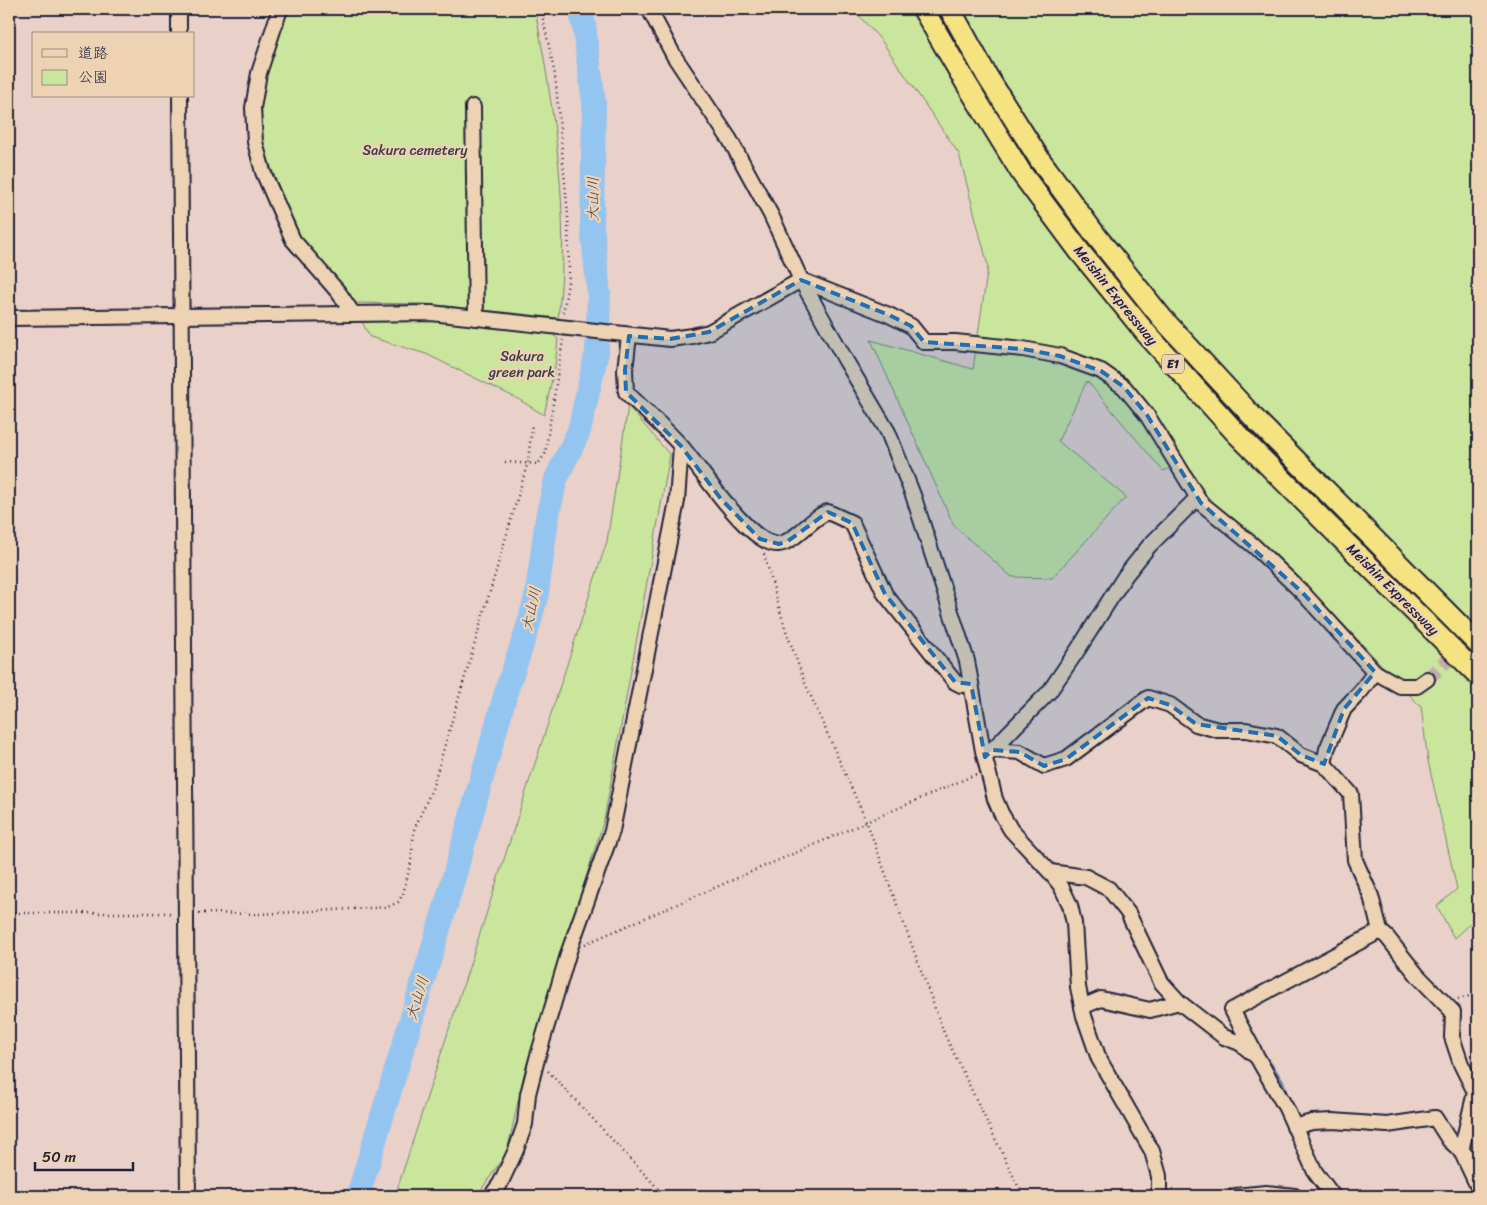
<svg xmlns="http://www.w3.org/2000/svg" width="1487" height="1205" viewBox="0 0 1487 1205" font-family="Sriracha,'Klee One',sans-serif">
<rect width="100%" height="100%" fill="#e9d0c9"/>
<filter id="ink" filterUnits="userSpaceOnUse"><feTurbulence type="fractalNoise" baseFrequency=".02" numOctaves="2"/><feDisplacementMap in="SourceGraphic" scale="10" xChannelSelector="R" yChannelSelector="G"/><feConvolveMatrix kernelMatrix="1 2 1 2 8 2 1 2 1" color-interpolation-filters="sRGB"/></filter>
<g filter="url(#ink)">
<g fill="#cae59c" stroke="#76846c">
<path d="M287,9H535C554,111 571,215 558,318L426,304L356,303L298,237L263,146L260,112L263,79Z"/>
<path d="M853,9H1478V916L1454,938L1437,906L1457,889L1428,761L1421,707L1315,594L1203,498L1183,463L1163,471L1087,381L1058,441L1126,497L1052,578L1012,577L954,526L871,340L973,369L988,266L959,154L881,40Z"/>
<path d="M431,320L552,334L558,339L555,366L544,415L518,399L426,354L370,337L362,322Z"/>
<path d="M628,406L670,455L604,820L524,1074L507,1152L477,1196H395L607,541Z"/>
</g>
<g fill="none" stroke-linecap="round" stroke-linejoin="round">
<g stroke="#6684a8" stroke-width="4">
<path d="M1263,1054L1282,1081L1288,1100"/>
<path d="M1335,1190L1342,1196"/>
</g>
<path stroke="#94c5f0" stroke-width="24" d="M358,1196L448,898L507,689L528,627L537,593L547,518L556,479L579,431L597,352L599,295L592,226L594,103L584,25L580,9"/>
<path stroke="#c1adad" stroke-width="14" stroke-dasharray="14 7" stroke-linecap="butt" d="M1427,679L1478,632"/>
<defs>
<g id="minor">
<path d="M179,9V34"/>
<path d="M280,9L259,73L253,108L255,142L263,172L293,240L339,293L353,314"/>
<path d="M649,9L674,56L730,140L771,215L801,280L846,361L888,432L913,495L967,661L983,751L995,799L1001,813L1011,830L1050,872L1061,886L1070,905L1074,923L1078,987L1084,1016L1099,1059L1152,1151L1159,1176V1196"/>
<path d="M180,96L188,1196"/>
<path d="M473,107L476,318"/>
<path d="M9,318L431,313L670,339L692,336L709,332L801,280L889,315L911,326L924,342H955L1023,349L1060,356L1101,371L1124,387L1147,415L1201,503L1254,546L1302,592L1375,672L1400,686H1417L1427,679"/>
<path d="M629,336L625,370L626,392C644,410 664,427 681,446C699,466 750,546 778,544C795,543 811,517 828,512L852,523L885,594L955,682L961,685L971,684"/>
<path d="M992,750L1020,752L1044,766L1066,759L1148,698L1170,705L1196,724L1218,730H1246L1277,736L1301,755L1324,764L1351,794L1355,860L1371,896L1380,931L1387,937L1418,976L1453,1012L1452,1037L1461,1064L1475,1092L1461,1151L1478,1187"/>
<path d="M988,754L1049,692L1079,648L1125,576L1149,546L1197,498"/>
<path d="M1324,764L1327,749L1344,709L1361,691L1375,672"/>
<path d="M1050,872L1086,877L1109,889L1128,913L1161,982L1179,1002L1224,1037L1240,1043L1257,1057L1286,1108L1315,1172L1333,1196"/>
<path d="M1082,1007L1101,999L1150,1010L1179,1002"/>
<path d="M1254,1051L1232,1010L1380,931"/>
<path d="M1294,1127L1312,1122L1333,1121L1387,1125L1435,1118L1449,1140L1478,1166"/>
<path d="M491,1196L500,1184L516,1150L525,1124L528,1094L537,1059L569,951L612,831L677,501L681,446"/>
<path d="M1235,1196L1266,1193L1295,1196"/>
</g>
<g id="highway">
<path d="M923,9L966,83L1022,174L1080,252L1145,332L1237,434L1478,675"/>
<path d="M950,9L987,76L1040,160L1097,237L1162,318L1254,418L1478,644"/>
</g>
</defs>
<use href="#minor" stroke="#22223b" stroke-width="18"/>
<use href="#highway" stroke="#22223b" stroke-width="24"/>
<g stroke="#22223b" stroke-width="2.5" stroke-dasharray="1 4" stroke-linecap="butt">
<path d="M541,9L555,75L568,215L569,276L563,314"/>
<path d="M505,462L538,464L545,454L563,340"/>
<path d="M764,554L785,628L805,683L867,823L944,1033L1023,1196"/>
<path d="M9,913H173"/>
<path d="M199,913L259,914L388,907L398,902L403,894L411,862L414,830L432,789L528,462L532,424"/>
<path d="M585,944L977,774"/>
<path d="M1458,999L1478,994"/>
<path d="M548,1071L665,1196"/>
</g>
<use href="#minor" stroke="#edd3b4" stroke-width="14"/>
<use href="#highway" stroke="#f5e382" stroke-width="20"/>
</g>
</g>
<path fill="#1f6fb2" fill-opacity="0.2" stroke="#1f6fb2" stroke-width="4" stroke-dasharray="10 6" stroke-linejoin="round" d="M801,280L889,315L911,326L924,342L1023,349L1060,356L1101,371L1124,387L1147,415L1201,503L1302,592L1375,672L1344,709L1324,764L1301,755L1277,736L1196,724L1170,705L1148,698L1066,759L1044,766L1020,752L992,750L985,757L971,684L955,682L885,594L852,523L828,512L788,541L779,544L760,539L721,499L681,446L626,392L625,370L629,336L670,339L709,332Z"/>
<g text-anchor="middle" stroke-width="4.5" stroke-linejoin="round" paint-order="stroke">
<rect fill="#edd3b4" stroke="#5f575f" stroke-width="1" x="1162" y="354.5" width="22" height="19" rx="4"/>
<g font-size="12" font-weight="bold" fill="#22223b">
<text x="1173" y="368">E1</text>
</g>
<g font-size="14" fill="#3b3f4a" stroke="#edd3b4">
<text x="415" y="155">Sakura cemetery</text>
<text x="522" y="361">Sakura<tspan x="522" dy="16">green park</tspan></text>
</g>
<g font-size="14" fill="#22223b" stroke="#edd3b4">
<text transform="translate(1116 295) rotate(51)" y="5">Meishin Expressway</text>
<text transform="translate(1393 589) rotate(45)" y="5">Meishin Expressway</text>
</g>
<g font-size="15" font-style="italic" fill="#39435f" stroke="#edd3b4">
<text transform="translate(593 199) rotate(-90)" y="5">大山川</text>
<text transform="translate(531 609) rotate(-78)" y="5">大山川</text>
<text transform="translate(417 998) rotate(-73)" y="5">大山川</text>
</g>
</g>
<rect width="1487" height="1205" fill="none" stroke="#edd3b4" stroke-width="30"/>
<rect x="15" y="15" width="1457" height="1175" fill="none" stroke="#22223b" stroke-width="2" filter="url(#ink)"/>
<rect x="32" y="32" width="162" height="65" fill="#edd3b4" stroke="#9c8c84"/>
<rect x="42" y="49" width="25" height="8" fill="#edd3b4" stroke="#9c8c84"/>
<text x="78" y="58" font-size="15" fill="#22223b">道路</text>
<rect x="42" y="70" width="25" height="15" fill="#cae59c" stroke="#9c8c84"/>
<text x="78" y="82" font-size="15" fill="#22223b">公園</text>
<path d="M35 1162v8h98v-8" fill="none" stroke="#22223b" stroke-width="2.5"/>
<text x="42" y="1162" font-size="15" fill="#22223b" stroke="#edd3b4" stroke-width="4" paint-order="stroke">50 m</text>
</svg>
